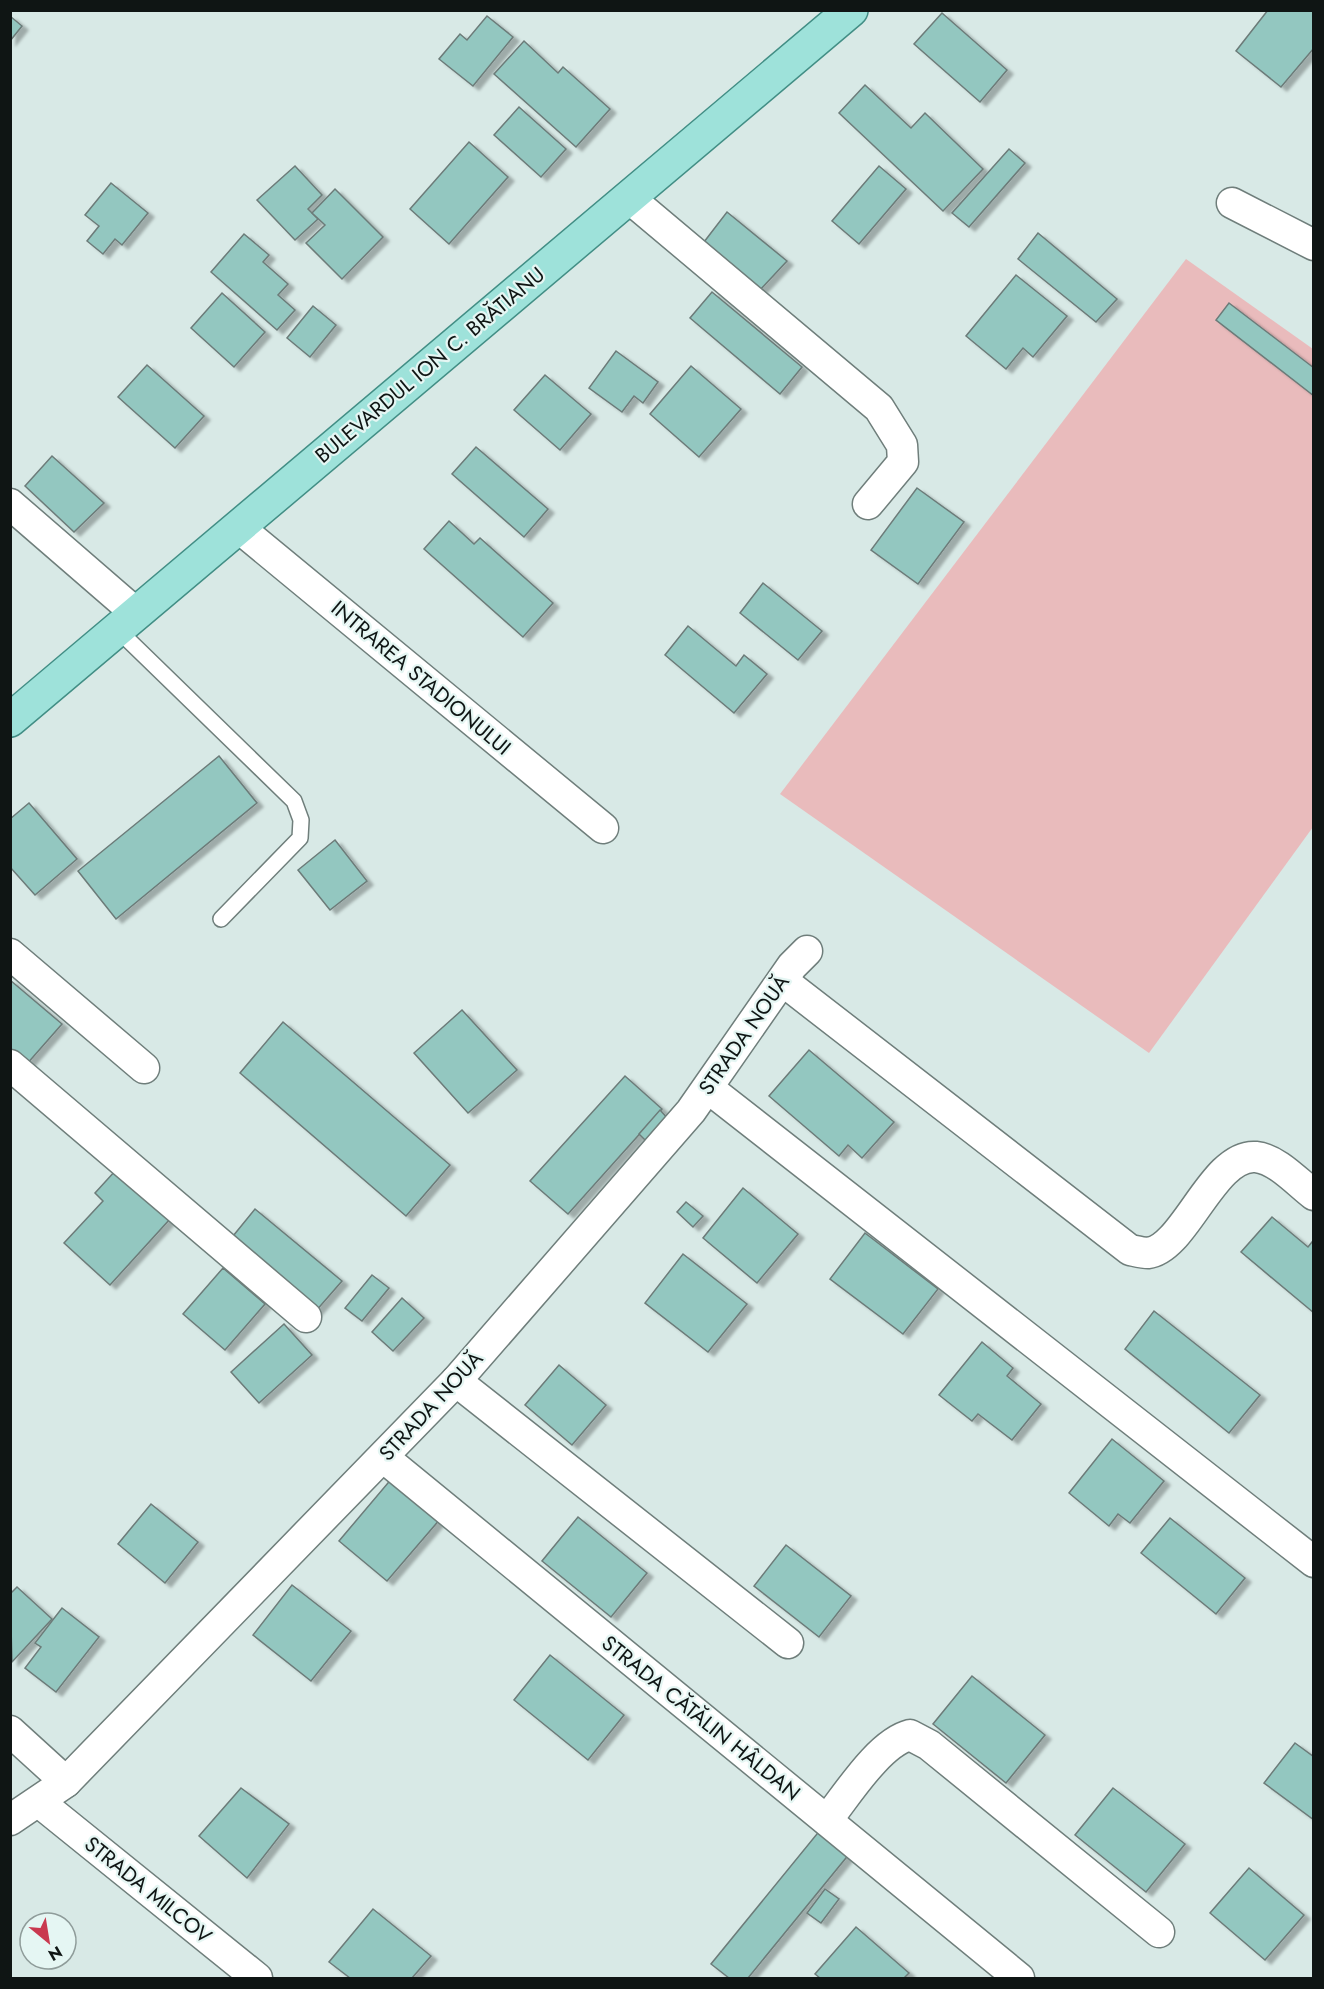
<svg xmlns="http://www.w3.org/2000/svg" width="1324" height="1989" viewBox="0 0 1324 1989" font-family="Jost,sans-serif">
<defs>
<filter id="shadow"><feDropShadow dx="6" dy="4" stdDeviation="1.5" flood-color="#0004"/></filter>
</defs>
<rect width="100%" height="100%" fill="#d8e9e6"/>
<path fill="#e9bbbc" d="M1186,259L1313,349V827L1149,1053L780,794Z"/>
<g fill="#93c7c0" stroke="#6c7b79" stroke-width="1.5" filter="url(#shadow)">
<path d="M1268,10H1314V48L1281,87L1236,51Z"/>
<path d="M942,13L1007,70L980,102L914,44Z"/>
<path d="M10,16L22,26L10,41Z"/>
<path d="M487,16L513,37L473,86L439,59L460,34L467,40Z"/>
<path d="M524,41L558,73L563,67L610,109L576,147L494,74Z"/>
<path d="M865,85L911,128L925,113L983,169L943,211L839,113Z"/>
<path d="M519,107L566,149L541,177L494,135Z"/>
<path d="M469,142L508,177L449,244L410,209Z"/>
<path d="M1009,149L1025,163L969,227L952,213Z"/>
<path d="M295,166L322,195L308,209L318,219L295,240L257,200Z"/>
<path d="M879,166L906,189L859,244L832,221Z"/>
<path d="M111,183L148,213L122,245L115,239L103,254L87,241L99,226L85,215Z"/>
<path d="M335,189L383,237L342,279L306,243L325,225L312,213Z"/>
<path d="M727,212L787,261L760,290L704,242Z"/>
<path d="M1038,233L1117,299L1096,322L1018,259Z"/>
<path d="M244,234L269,255L263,262L288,284L278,295L295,310L277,330L211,272Z"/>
<path d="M1016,275L1067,316L1033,357L1023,348L1006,369L966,336Z"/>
<path d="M712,292L802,367L780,394L690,318Z"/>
<path d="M222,293L265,332L234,367L191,328Z"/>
<path d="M1229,303L1314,368V396L1216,320Z"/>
<path d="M313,306L336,325L310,357L287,338Z"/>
<path d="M616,351L658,382L643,403L634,396L622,412L589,388Z"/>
<path d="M147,365L204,416L175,448L118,397Z"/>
<path d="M691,366L741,409L699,457L650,414Z"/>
<path d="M545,375L591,414L560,450L514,410Z"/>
<path d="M476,447L548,509L524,537L452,474Z"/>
<path d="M52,456L104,503L74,532L25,486Z"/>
<path d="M917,488L964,522L918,584L871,550Z"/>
<path d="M449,521L474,544L480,538L553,603L523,637L424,549Z"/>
<path d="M763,583L822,631L798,660L740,613Z"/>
<path d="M688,626L736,666L744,655L767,674L734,713L665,655Z"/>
<path d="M219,756L257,803L116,919L78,871Z"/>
<path d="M29,803L77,859L35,895L10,867V819Z"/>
<path d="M335,840L367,881L330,910L298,870Z"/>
<path d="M10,980L62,1024L26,1065L10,1052Z"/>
<path d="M462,1010L517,1070L468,1113L414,1053Z"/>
<path d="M283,1022L450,1165L406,1216L240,1073Z"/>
<path d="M809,1050L894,1122L862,1158L848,1145L839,1156L769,1096Z"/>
<path d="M625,1076L662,1109L568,1214L530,1181Z"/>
<path d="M660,1110L671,1122L650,1145L639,1134Z"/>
<path d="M116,1170L170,1219L110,1285L64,1243L103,1201L95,1193Z"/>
<path d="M743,1188L798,1234L757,1283L703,1238Z"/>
<path d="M686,1202L703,1216L693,1227L677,1212Z"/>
<path d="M255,1209L342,1281L315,1312L229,1241Z"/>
<path d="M1272,1217L1308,1247L1312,1242L1314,1243V1313L1241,1252Z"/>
<path d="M865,1233L938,1289L903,1334L830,1279Z"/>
<path d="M683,1254L747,1304L708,1352L645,1303Z"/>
<path d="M223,1268L265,1304L225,1350L183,1314Z"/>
<path d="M372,1275L389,1288L362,1321L345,1308Z"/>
<path d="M402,1298L424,1318L393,1351L372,1332Z"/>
<path d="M1154,1311L1260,1395L1229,1433L1125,1349Z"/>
<path d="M284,1324L312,1355L259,1403L231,1372Z"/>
<path d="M982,1342L1013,1368L1007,1376L1041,1404L1012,1440L978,1414L972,1421L939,1395Z"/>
<path d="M559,1365L606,1405L572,1445L525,1405Z"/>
<path d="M1112,1439L1164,1481L1130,1523L1118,1514L1109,1526L1069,1493Z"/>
<path d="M393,1477L441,1518L387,1581L339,1541Z"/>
<path d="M151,1504L198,1542L165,1583L118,1544Z"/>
<path d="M578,1517L647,1573L611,1617L542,1561Z"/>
<path d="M1170,1518L1245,1578L1216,1614L1141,1553Z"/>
<path d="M786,1545L851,1596L819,1637L754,1586Z"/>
<path d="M292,1585L351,1631L311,1681L253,1635Z"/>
<path d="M17,1587L52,1619L12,1662L10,1594Z"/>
<path d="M62,1608L99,1637L56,1692L25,1668L41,1647L35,1643Z"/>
<path d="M550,1655L624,1715L588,1760L514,1700Z"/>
<path d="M972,1676L1045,1735L1006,1783L933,1724Z"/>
<path d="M1295,1743L1314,1757V1820L1264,1783Z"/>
<path d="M241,1788L289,1824L247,1878L199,1836Z"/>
<path d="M1113,1788L1185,1844L1146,1892L1075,1835Z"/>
<path d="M821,1829L850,1853L748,1978H729L711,1964Z"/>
<path d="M1249,1868L1304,1915L1265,1960L1210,1913Z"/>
<path d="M825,1889L839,1899L821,1923L807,1913Z"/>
<path d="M373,1909L431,1956L412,1978H350L329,1962Z"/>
<path d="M856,1927L909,1973L904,1978H820L815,1974Z"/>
</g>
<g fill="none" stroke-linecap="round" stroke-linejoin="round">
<defs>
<path id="service" d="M118,630L294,801L301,820L300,838L221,919"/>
<g id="minor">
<path d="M628,197L879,408L902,445L903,462L868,504"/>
<path d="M1232,203L1314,245"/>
<path d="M10,504L137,614"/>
<path d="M238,527L603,828"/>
<path d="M10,954L144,1068"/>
<path d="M783,981L1130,1250C1135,1251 1143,1253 1148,1253C1185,1249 1213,1153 1256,1157C1277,1159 1298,1183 1314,1195"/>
<path d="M10,1065L306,1317"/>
<path d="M708,1088L1314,1562"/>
<path d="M456,1381L788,1643"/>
<path d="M383,1457L1019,1978"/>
<path d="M10,1731L66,1782"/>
<path d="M39,1802L257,1978"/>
<path d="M10,1820L66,1782L456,1381L691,1111L792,966L807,951"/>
<path d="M827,1820C847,1795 879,1743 910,1735L929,1745L1159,1932"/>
</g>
<path id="primary" d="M10,720L851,10"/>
</defs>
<use href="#service" stroke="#6f7e7b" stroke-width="18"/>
<use href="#minor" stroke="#6f7e7b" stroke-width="33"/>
<use href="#primary" stroke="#428e85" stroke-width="36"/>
<use href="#service" stroke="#fff" stroke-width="15"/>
<use href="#minor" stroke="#fff" stroke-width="30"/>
<use href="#primary" stroke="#9ee2da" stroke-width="33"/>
</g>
<g text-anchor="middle" stroke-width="4.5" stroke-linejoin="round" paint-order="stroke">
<g font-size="21" fill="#0f1514" stroke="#e5f6f3">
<text transform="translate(430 365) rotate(-40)" y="7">BULEVARDUL ION C. BRĂTIANU</text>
<text transform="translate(421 678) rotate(40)" y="7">INTRAREA STADIONULUI</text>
<text transform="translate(744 1035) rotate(-55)" y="7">STRADA NOUĂ</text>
<text transform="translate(431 1406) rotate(-47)" y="7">STRADA NOUĂ</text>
<text transform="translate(701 1718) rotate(39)" y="7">STRADA CĂTĂLIN HÂLDAN</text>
<text transform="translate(148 1890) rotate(39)" y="7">STRADA MILCOV</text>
</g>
</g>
<rect width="1324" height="1989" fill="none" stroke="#0f1514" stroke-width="24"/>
<g transform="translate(48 1941) rotate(150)"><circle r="28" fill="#e5f6f3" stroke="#8f9c9a" stroke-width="1.5"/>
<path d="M0-4.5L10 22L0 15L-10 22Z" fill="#c9394f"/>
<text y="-9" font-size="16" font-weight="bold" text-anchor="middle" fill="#0f1514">N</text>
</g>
</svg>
